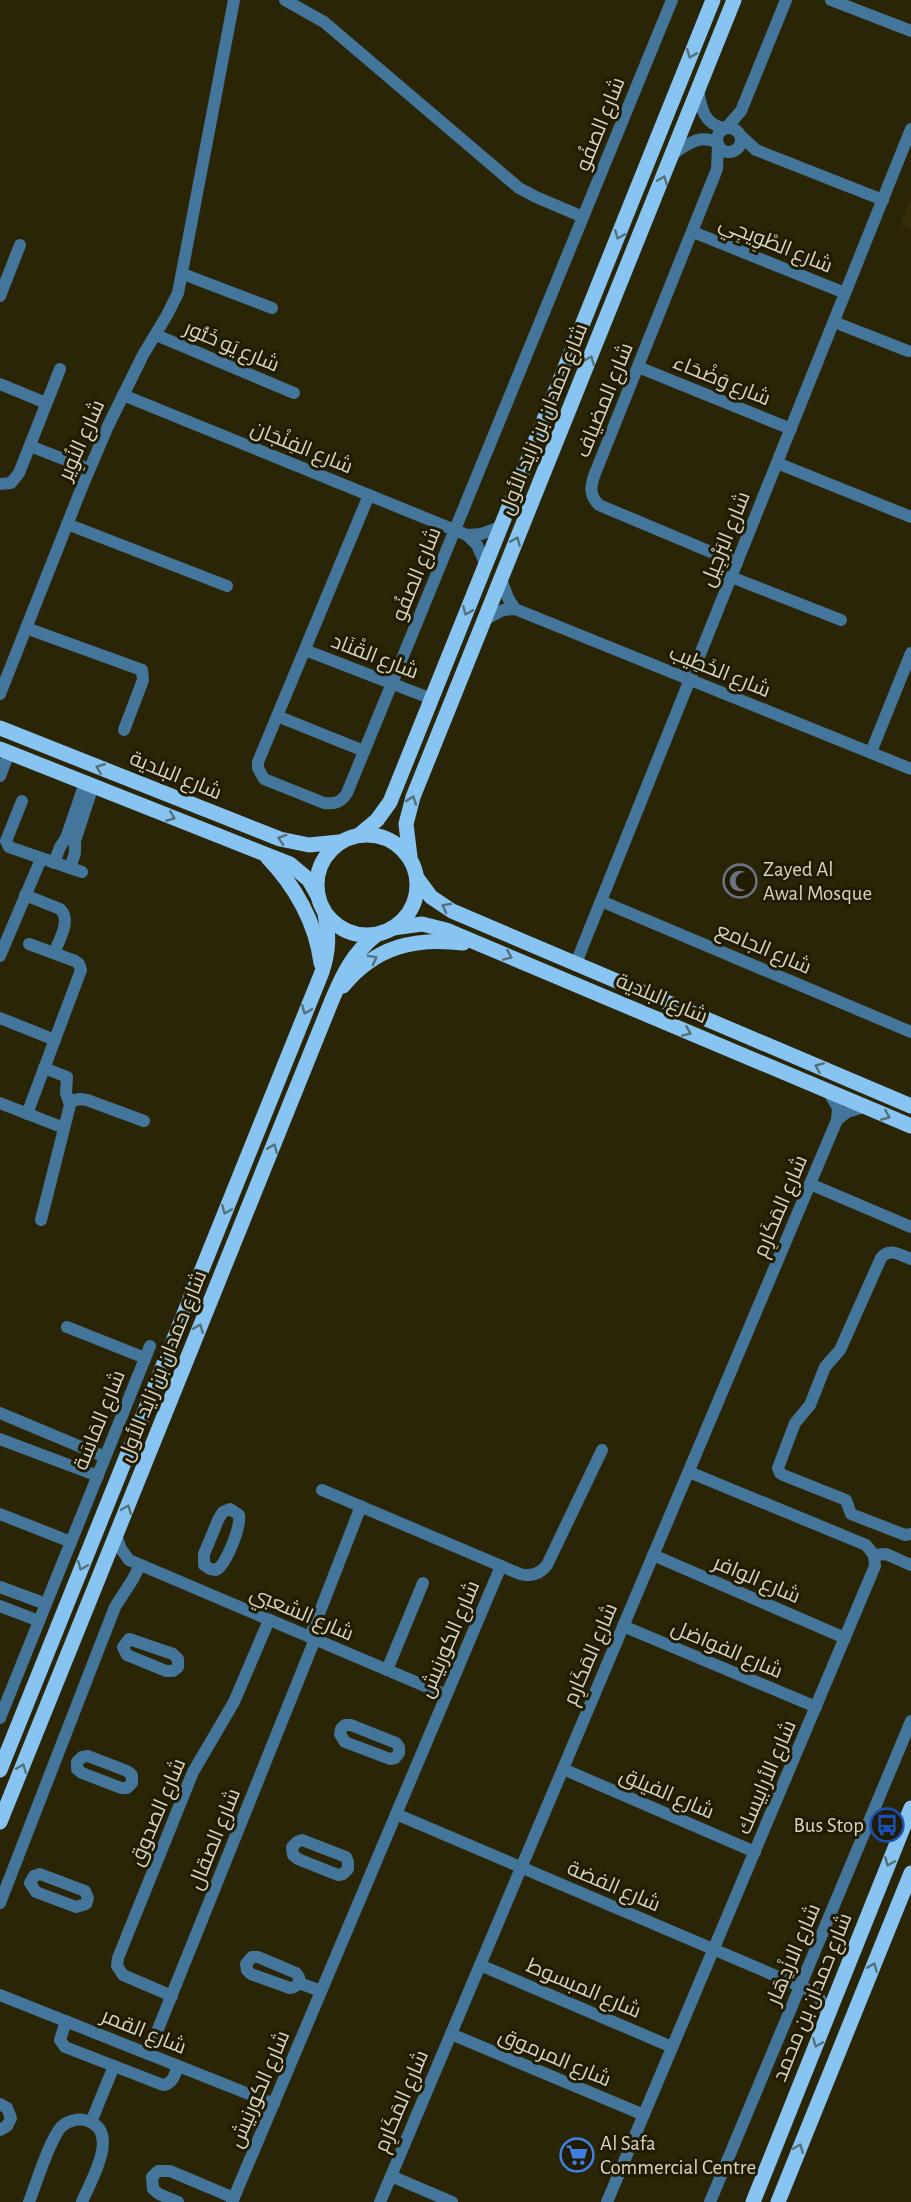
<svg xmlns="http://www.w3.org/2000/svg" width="911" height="2202" viewBox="0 0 911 2202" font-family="'Alegreya Sans',Cairo,sans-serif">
<rect width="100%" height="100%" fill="#2b2508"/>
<path fill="#352d07" d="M911,199V229L900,225Z"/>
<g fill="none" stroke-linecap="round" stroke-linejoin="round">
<g stroke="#43769a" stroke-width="12">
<path d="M285,0L324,22L519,188L536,197L583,217"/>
<path d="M831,0L911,31"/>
<path d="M698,89C701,107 703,124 724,128"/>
<path d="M727,127L741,111L786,0"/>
<circle cx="729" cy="140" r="12"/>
<path d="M742,137L756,150L883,200"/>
<path d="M718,145L717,169L594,476C590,488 590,496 599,505L737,563"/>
<path d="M674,153C689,143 700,134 718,143"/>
<path d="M693,232L845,293"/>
<path d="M183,274L272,308"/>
<path d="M0,296L20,245"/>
<path d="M834,322L908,351"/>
<path d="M156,335L294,393"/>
<path d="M638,367L791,429"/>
<path d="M0,384L46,403"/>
<path d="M123,395L467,535L477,545L486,565"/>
<path d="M30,446L89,469"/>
<path d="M777,463L911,517"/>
<path d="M0,484L11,483L19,473L60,369"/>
<path d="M369,495L258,762V768L264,779L324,803C334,804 341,803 347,793L672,0"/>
<path d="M67,524L227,586"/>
<path d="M467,535L481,534L501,527"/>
<path d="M731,577L841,620"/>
<path d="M501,579L508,598L515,609"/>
<path d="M486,619L503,610L515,609L911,769"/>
<path d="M26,628L142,670L143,680L124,730"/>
<path d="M305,650L432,699"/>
<path d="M0,694L82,487L108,426L143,355L167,315L178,293L234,0"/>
<path d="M277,716L364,751"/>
<path d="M871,752L911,653"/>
<path d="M0,776L9,753"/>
<path d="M22,801L6,841L9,847L82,872"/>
<path d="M54,863L60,847L66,838L85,783"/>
<path d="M70,868L75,853V841L92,789"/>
<path d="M25,895L60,909C72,920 59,940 54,953"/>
<path d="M601,901L911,1032"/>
<path d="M0,956L41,859"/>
<path d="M576,963L911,129"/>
<path d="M0,1018L55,1040"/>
<path d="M70,1101L80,1099L87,1100L144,1121"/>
<path d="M0,1103L64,1128"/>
<path d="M27,1114L81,970L79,964L75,961L29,944"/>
<path d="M837,1120L847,1112L864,1107"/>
<path d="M810,1184L911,1227"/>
<path d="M41,1220L70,1105L66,1093L67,1077L44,1068"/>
<path d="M911,1259C900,1255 889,1247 881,1258L840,1350L825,1367L810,1405L795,1423L778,1468L780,1473L783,1475L846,1500L851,1514L905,1535L911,1534"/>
<path d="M67,1327L145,1358"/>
<path d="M0,1413L105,1457"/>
<path d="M0,1439L98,1476"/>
<path d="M322,1490L520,1574C531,1577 540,1574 547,1565L602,1450"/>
<path d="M230,1509L239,1515C241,1527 226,1565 216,1570L210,1569L204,1565V1554L219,1518L223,1512Z"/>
<path d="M0,1514L71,1542"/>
<path d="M116,1535L121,1549L129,1560L446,1695"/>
<path d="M653,1555L845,1638"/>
<path d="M874,1555L886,1554L911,1565"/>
<path d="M0,1587L46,1604"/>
<path d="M0,1606L39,1621"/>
<path d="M623,1626L816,1707"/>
<path d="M310,1637L361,1506"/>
<path d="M129,1639L173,1654L178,1659V1667L173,1671H166L127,1655L123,1647Z"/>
<path d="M387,1670L423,1583"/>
<path d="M0,1718L150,1346"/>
<path d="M345,1725H351L396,1743L399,1747V1753L395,1758L390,1759L345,1742L340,1734L341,1729Z"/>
<path d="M88,1756L127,1771L132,1775V1783L127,1788H121L82,1773L77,1769V1762L82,1757Z"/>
<path d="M563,1769L755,1852"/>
<path d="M396,1814L816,1993L823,2004L827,2016"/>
<path d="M302,1840L346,1857L348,1862V1869L343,1874L338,1875L298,1859L293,1855L292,1847L297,1842Z"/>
<path d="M40,1874L85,1891L88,1898L86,1904L76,1907L36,1892L30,1883L34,1876Z"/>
<path d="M0,1903L115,1607L133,1579L140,1565"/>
<path d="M252,1957H258L296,1973C302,1979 299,1987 290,1988L251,1974L247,1970L246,1964Z"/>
<path d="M480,1965L672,2047"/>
<path d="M299,1983L321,1991"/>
<path d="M0,1995L274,2104"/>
<path d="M172,1996L123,1975L117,1966L118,1958L193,1772L234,1702L269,1620"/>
<path d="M66,2021L60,2040L65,2047L163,2085C173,2084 175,2074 178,2066"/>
<path d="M451,2034L644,2115"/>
<path d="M148,2054L315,1639"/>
<path d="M0,2104L7,2108L11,2118L7,2126L0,2130"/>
<path d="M91,2122L114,2066"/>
<path d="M391,2176L452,2202"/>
<path d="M29,2202C36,2184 50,2138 62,2126C69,2120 80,2118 88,2121C121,2132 90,2182 82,2202"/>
<path d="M178,2202L159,2194L153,2189L152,2177L158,2171H170L234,2198"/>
<path d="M232,2202L501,1566"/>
<path d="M380,2202L837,1120L838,1108L828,1091"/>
<path d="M607,2202L875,1566L874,1555L866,1545L689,1472"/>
<path d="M710,2202L911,1721"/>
</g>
<g stroke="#87c4f1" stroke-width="15">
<path d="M0,728L280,839L309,845L339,842"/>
<path d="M0,749L290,864L309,880L318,896"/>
<circle cx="367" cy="885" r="50"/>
<path d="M359,835L377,820L390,802L713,0"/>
<path d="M410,857L406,824L413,797L734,0"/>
<path d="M268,858C295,886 316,923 321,963"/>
<path d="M417,878L431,897L452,911L911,1106"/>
<path d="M393,928L422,924L446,930L911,1126"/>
<path d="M343,986C375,947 414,937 463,943"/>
<path d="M0,1770L322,972C329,951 329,935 325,914"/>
<path d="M0,1822L332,1000C343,974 353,953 376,935"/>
<path d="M753,2202L911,1808"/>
<path d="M778,2202L911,1873"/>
</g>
</g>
<defs><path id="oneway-chevron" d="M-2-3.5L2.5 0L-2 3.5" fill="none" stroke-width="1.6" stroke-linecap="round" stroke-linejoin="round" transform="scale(1.5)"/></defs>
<g stroke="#547079">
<use href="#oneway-chevron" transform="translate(691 54) rotate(112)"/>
<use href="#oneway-chevron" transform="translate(663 180) rotate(-68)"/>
<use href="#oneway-chevron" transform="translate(619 235) rotate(112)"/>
<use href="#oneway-chevron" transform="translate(590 360) rotate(-68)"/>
<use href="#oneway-chevron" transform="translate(516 541) rotate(-68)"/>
<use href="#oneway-chevron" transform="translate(467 611) rotate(112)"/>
<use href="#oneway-chevron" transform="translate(100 768) rotate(-158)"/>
<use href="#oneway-chevron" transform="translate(412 800) rotate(-71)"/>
<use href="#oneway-chevron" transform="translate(171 817) rotate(22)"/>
<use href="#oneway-chevron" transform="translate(282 839) rotate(-162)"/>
<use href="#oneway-chevron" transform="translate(446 907) rotate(-151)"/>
<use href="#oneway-chevron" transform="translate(508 956) rotate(23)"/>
<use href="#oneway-chevron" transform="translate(373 959) rotate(-29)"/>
<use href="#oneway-chevron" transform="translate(306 1010) rotate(112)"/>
<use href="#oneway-chevron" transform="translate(687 1032) rotate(23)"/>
<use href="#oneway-chevron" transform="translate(819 1067) rotate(-157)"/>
<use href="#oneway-chevron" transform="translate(886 1116) rotate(23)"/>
<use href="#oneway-chevron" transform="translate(273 1148) rotate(-68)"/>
<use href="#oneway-chevron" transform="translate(226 1210) rotate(112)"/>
<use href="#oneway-chevron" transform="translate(199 1328) rotate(-68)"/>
<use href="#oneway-chevron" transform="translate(127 1509) rotate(-68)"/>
<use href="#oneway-chevron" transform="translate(82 1566) rotate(112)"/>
<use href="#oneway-chevron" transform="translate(22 1768) rotate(-68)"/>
<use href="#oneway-chevron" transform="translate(889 1862) rotate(112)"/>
<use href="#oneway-chevron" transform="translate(873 1967) rotate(-68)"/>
<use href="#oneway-chevron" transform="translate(817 2043) rotate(112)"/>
<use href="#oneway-chevron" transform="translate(799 2148) rotate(-68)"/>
</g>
<defs>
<symbol id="mosque-ring" viewBox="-11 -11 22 22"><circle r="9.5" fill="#211b01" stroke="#6b7280" stroke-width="1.5"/><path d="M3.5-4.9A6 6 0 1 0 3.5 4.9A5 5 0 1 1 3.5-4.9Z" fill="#6b7280"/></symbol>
<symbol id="bus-ring" viewBox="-11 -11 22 22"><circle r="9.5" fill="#211b01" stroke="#1a4fb4" stroke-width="1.5"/><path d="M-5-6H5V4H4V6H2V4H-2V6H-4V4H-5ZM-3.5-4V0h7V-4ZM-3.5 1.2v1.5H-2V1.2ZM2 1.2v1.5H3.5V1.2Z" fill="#1a4fb4"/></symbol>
<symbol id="supermarket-ring" viewBox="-11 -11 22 22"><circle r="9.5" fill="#211b01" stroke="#3f7fe0" stroke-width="1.5"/><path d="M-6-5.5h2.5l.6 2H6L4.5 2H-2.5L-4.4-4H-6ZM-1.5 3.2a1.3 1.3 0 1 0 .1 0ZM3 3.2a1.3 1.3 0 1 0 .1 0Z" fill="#3f7fe0"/></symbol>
</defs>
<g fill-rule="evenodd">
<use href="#mosque-ring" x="721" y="862" width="38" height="38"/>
<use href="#bus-ring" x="868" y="1806" width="38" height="38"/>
<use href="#supermarket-ring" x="558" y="2136" width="38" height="38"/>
</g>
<g text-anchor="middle" stroke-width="6" stroke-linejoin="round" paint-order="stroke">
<g font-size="21" fill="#d6d3c2" stroke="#211b01">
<text transform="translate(600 124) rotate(-68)" y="7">شارع الصفُو</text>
<text transform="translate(776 244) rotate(22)" y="7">شارع الطْوِيجِي</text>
<text transform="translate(232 346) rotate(23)" y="7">شارع يَو خَنُّور</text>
<text transform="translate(722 380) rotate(22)" y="7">شارع وَضْحَاء</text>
<text transform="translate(604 400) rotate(-68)" y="7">شارع المضياف</text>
<text transform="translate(543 419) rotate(-68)" y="7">شارع حمدان بن زايد الأول</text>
<text transform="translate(81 440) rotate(-66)" y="7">شارع النُوِير</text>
<text transform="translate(302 447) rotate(22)" y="7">شارع الفِنْجَان</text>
<text transform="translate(725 539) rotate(-68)" y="7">شارع البَرْجِيل</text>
<text transform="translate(416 574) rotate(-68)" y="7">شارع الصفُو</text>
<text transform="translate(375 656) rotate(21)" y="7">شارع القْنَاد</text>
<text transform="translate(720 671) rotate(22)" y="7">شارع الخَطِيب</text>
<text transform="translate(176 775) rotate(22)" y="7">شارع البلدية</text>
<text transform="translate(764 948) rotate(23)" y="7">شارع الجامع</text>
<text transform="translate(662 998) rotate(23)" y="7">شارع البلدية</text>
<text transform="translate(780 1206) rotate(-67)" y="7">شارع المَكَارِم</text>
<text transform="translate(162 1366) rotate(-68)" y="7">شارع حمدان بن زايد الأول</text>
<text transform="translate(99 1420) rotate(-68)" y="7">شارع المَاسَة</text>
<text transform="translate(757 1579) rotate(23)" y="7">شارع الوافر</text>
<text transform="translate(302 1613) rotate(23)" y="7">شارع الشعبي</text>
<text transform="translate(449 1639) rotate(-67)" y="7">شارع الكورنيش</text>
<text transform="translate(727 1649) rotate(23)" y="7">شارع الفواضل</text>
<text transform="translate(590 1654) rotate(-67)" y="7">شارع المَكَارِم</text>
<text transform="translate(766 1777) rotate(-67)" y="7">شارع الأرابيسك</text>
<text transform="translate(667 1793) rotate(23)" y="7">شارع الفيلق</text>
<text transform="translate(157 1812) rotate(-67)" y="7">شارع الصدوق</text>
<text transform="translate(214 1839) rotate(-68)" y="7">شارع الصقال</text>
<text transform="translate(614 1886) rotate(23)" y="7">شارع الفضة</text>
<text transform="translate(793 1954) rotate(-67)" y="7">شارع الازْدِهَار</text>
<text transform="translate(584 1988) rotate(23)" y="7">شارع المبسوط</text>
<text transform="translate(812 1997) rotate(-68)" y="7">شارع حمدان بن محمد</text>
<text transform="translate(144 2031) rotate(22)" y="7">شارع القمر</text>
<text transform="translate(555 2057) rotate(23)" y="7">شارع المرموق</text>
<text transform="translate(259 2089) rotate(-67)" y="7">شارع الكورنيش</text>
<text transform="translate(401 2101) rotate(-67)" y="7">شارع المَكَارِم</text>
</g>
<g font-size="21" fill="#d6d3c2" stroke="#211b01" text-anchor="start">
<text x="763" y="876">Zayed Al<tspan x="763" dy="24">Awal Mosque</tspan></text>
<text x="864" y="1832" text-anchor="end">Bus Stop</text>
<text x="600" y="2150">Al Safa<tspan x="600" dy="24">Commercial Centre</tspan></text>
</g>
</g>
</svg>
